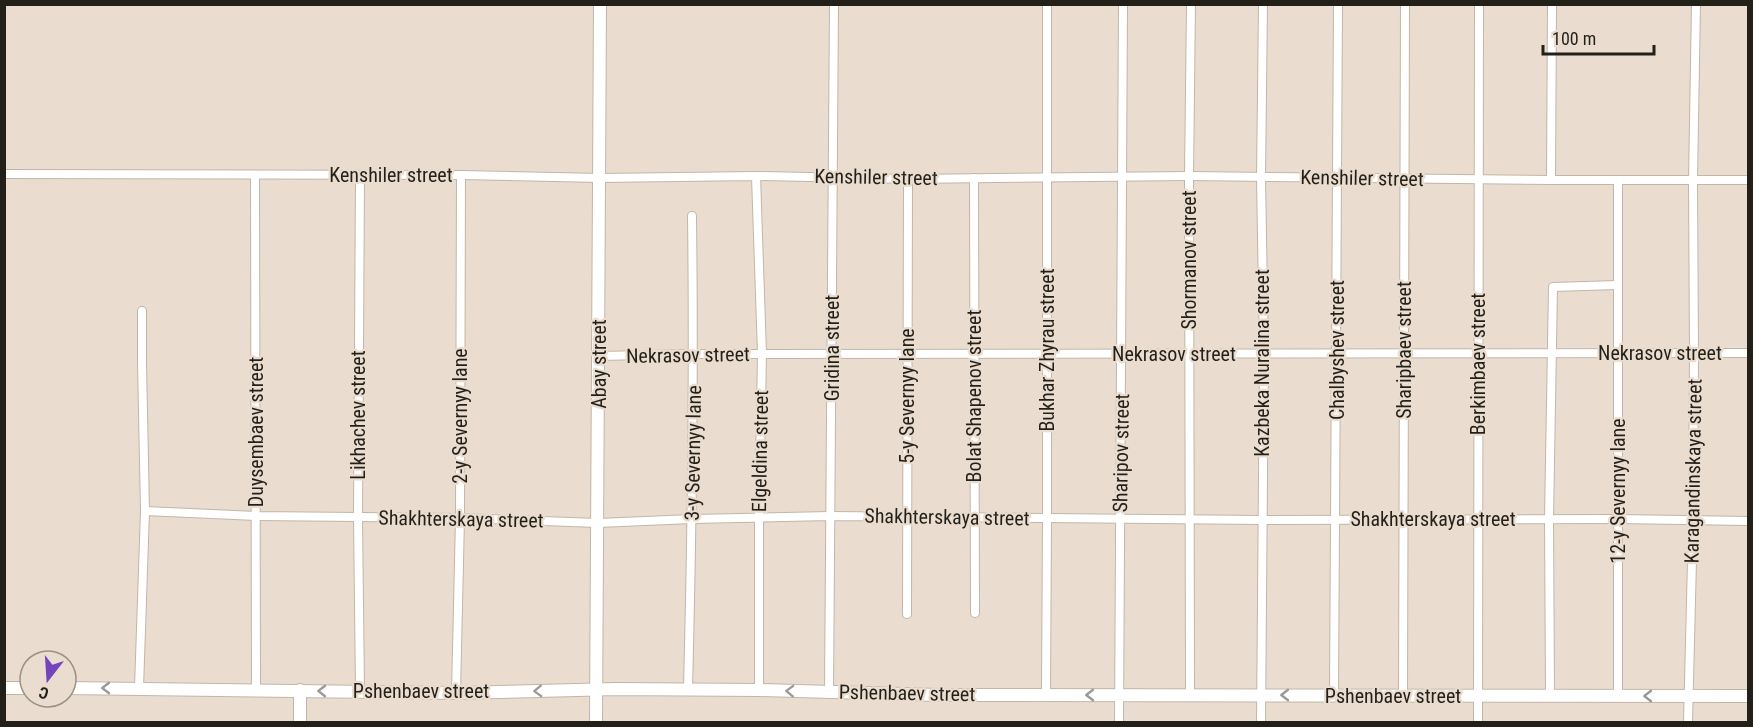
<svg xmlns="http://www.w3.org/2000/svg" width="1753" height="727" viewBox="0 0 1753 727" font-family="'Roboto Condensed',sans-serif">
<rect width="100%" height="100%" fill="#eaddcf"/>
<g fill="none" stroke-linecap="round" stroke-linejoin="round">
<defs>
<g id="street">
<path d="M4,174L461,175L600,178L756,176L908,179L1189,176L1551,180H1748"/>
<path d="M255,175L256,690"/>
<path d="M360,175L358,517L360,691"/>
<path d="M756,176L762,354L759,518V690"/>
<path d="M974,178L975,613"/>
<path d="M1551,180L1552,4"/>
<path d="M1618,180V696"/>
<path d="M599,356L694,354L1748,353"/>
<path d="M145,511L256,516L460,518L598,523L692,519L830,516L1263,520L1618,519L1748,521"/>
<path d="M907,614L908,179"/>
<path d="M139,688L145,511L142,363V311"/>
<path d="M688,689C692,531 694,374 692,216"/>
<path d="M829,692L834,4"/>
<path d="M456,693L460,518L461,175"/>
<path d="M1046,695L1047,519V4"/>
<path d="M1190,695L1189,176L1191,4"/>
<path d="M1334,695L1338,4"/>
<path d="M1403,696L1405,4"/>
<path d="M1550,696L1549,519L1553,287L1617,285"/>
<path d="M1119,722L1123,4"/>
<path d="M1261,722L1264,354L1261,177L1263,4"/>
<path d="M1478,722L1479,4"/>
<path d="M1688,722L1693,520L1694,353L1693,180L1696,4"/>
</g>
<g id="secondary">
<path d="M4,688H30"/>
<path d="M66,688L456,693L616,689L759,690L939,695L1748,696"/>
<path d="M300,690V722"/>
<path d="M596,722L600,4"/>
</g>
</defs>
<use href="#street" stroke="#c2b6a9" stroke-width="10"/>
<use href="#secondary" stroke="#c2b6a9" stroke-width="14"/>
<use href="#street" stroke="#fff" stroke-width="8"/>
<use href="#secondary" stroke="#fff" stroke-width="12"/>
</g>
<defs><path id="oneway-chevron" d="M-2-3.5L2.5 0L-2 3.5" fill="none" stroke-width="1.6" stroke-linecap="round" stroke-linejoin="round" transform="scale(1.5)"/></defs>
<g stroke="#9c9a98">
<use href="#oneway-chevron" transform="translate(106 688) rotate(-180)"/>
<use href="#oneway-chevron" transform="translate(322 691) rotate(-179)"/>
<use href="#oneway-chevron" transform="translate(538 691) rotate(178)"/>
<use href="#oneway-chevron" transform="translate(790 691) rotate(-178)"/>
<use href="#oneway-chevron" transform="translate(1090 695) rotate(-180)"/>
<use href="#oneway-chevron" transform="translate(1285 695) rotate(-180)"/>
<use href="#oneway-chevron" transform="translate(1648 696) rotate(-180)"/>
</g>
<g text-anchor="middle" stroke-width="4.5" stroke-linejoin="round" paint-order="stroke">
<g font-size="20" fill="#231f19" stroke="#eaddcf">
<text x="391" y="182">Kenshiler street</text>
<text transform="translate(876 177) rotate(1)" y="7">Kenshiler street</text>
<text transform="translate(1362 178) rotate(1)" y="7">Kenshiler street</text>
<text transform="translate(1189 260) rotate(-90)" y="7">Shormanov street</text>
<text transform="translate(832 348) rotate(-90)" y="7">Gridina street</text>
<text transform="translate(1047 350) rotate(-90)" y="7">Bukhar Zhyrau street</text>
<text transform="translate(1337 350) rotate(-90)" y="7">Chalbyshev street</text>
<text transform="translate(1404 350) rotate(-90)" y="7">Sharipbaev street</text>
<text x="1660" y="360">Nekrasov street</text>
<text x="1174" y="361">Nekrasov street</text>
<text transform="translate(688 355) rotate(-1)" y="7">Nekrasov street</text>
<text transform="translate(1262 363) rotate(-90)" y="7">Kazbeka Nuralina street</text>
<text transform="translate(599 364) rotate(-90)" y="7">Abay street</text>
<text transform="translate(1478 364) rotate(-90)" y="7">Berkimbaev street</text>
<text transform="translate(907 396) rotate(-90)" y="7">5-y Severnyy lane</text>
<text transform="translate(974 396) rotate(-90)" y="7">Bolat Shapenov street</text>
<text transform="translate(358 415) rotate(-90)" y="7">Likhachev street</text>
<text transform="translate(460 416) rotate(-90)" y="7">2-y Severnyy lane</text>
<text transform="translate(256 432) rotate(-90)" y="7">Duysembaev street</text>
<text transform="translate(760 451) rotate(-89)" y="7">Elgeldina street</text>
<text transform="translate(693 453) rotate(-89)" y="7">3-y Severnyy lane</text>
<text transform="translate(1121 453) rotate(-89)" y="7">Sharipov street</text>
<text transform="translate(1693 471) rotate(-89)" y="7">Karagandinskaya street</text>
<text transform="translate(1618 491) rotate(-90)" y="7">12-y Severnyy lane</text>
<text transform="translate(947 517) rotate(1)" y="7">Shakhterskaya street</text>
<text transform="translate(461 519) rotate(1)" y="7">Shakhterskaya street</text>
<text x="1433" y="526">Shakhterskaya street</text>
<text x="421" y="698">Pshenbaev street</text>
<text transform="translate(907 693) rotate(1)" y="7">Pshenbaev street</text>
<text x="1393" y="703">Pshenbaev street</text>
</g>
</g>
<rect width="1753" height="727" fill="none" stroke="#231f19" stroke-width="12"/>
<g transform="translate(48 679) rotate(197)"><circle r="28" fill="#eaddcf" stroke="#9a9186" stroke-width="1.5"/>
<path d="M0-4.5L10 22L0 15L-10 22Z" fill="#7344bc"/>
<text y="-9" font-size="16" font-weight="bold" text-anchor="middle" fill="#231f19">С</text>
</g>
<path d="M1543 45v9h111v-9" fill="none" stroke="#231f19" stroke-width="3"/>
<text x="1552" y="45" font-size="18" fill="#231f19" stroke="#eaddcf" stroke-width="4.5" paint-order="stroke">100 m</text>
</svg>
